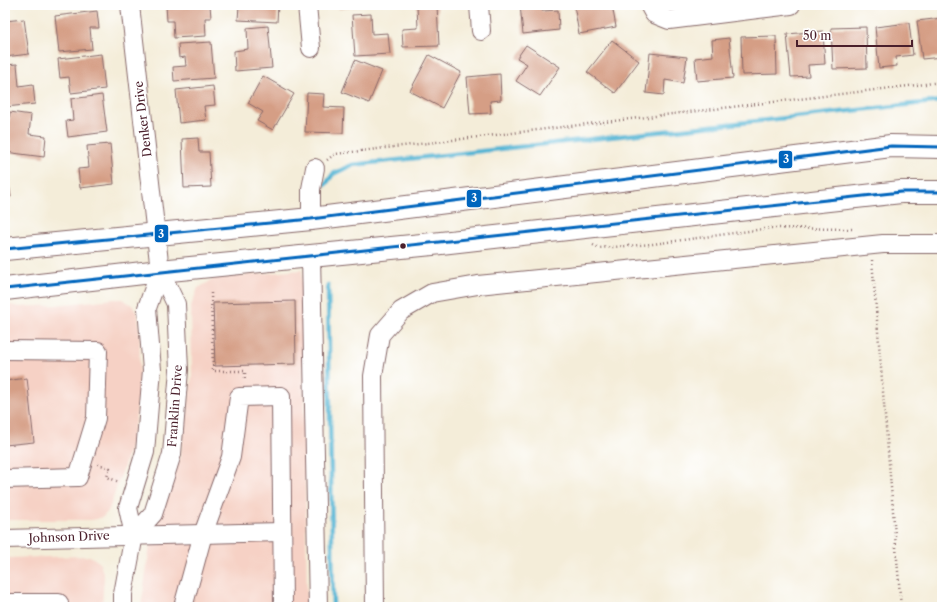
<svg xmlns="http://www.w3.org/2000/svg" width="947" height="612" viewBox="0 0 947 612" font-family="'Libre Caslon Text',serif">
<rect width="100%" height="100%" fill="#fff"/>
<filter id="ink" filterUnits="userSpaceOnUse"><feTurbulence type="fractalNoise" baseFrequency=".025" numOctaves="2"/><feDisplacementMap in="SourceGraphic" scale="8" xChannelSelector="R" yChannelSelector="G"/><feConvolveMatrix kernelMatrix="1 2 1 2 8 2 1 2 1" color-interpolation-filters="sRGB"/></filter>
<filter id="wash" filterUnits="userSpaceOnUse"><feTurbulence type="fractalNoise" baseFrequency=".012" numOctaves="4" result="noise"/><feDisplacementMap in="SourceGraphic" scale="16" xChannelSelector="R" yChannelSelector="G"/><feGaussianBlur stdDeviation="0.9" result="paint"/><feColorMatrix in="noise" values="0 0 0 0 0 0 0 0 0 0 0 0 0 0 0 0 0 1.4 0 .05"/><feComposite in="paint" operator="in"/></filter>
<g filter="url(#wash)">
<rect width="100%" height="100%" fill="#f4edd9"/>
<g fill="#f6d1c5">
<path d="M302,270L307,607H141L150,546L180,457L187,415L192,377L191,306L198,288L216,278Z"/>
<path d="M114,299H123L133,306L138,315L140,335L139,386L137,411L130,448L109,510L103,517L93,520H5V304L20,307L56,305Z"/>
<path d="M90,556L99,562L104,575L102,607H5V558Z"/>
</g>
<g fill="none" stroke-linecap="round" stroke-linejoin="round">
<g stroke="#55b5d4" stroke-width="4.5">
<path d="M326,184L333,174L352,165L942,101"/>
<path d="M328,285L333,607"/>
</g>
</g>
<g id="blocks">
<g fill="#d59e85">
<path d="M166,5H210L211,18H205L206,36L174,38L173,21H167Z"/>
<path d="M239,5H278L277,22L238,20Z"/>
<path d="M338,5H361V6L339,9Z"/>
<path d="M437,5L439,46L403,47L402,29L418,28L417,6Z"/>
<path d="M520,5H541L542,11L558,10L559,30L523,34Z"/>
<path d="M574,5H612L616,27L579,34Z"/>
<path d="M97,11L99,28H90L92,49L59,52L55,16Z"/>
<path d="M371,14L372,34L388,33L390,54L355,56L352,15Z"/>
<path d="M942,18V57L922,59L917,21Z"/>
<path d="M24,19L29,54L5,57V21Z"/>
<path d="M909,23L913,55L896,57L897,66L879,68L875,27Z"/>
<path d="M268,26L272,68L235,71L234,51L248,49L247,28Z"/>
<path d="M866,27L867,68L833,69L831,28Z"/>
<path d="M823,31L825,64L808,65L809,76L791,77L787,34Z"/>
<path d="M776,36L777,74L742,75L741,37Z"/>
<path d="M729,38L733,78L697,81L695,58L713,56L712,40Z"/>
<path d="M612,40L639,61L615,93L587,72Z"/>
<path d="M211,42L214,78L174,81L173,67L186,66L185,57L179,58L178,44Z"/>
<path d="M526,45L560,67L540,96L516,81L527,64L517,58Z"/>
<path d="M650,53L687,57L683,83L665,80L664,95L646,93Z"/>
<path d="M101,54L105,89L71,93L69,77L60,78L58,59Z"/>
<path d="M429,55L461,72L442,108L410,91Z"/>
<path d="M355,60L382,71L369,103L342,92Z"/>
<path d="M17,64L19,86L33,84L35,104L5,107V65Z"/>
<path d="M500,74L501,100L490,101L491,113L470,114L467,77Z"/>
<path d="M263,76L294,94L273,130L257,121L263,112L248,103Z"/>
<path d="M213,86L215,105L204,106L206,120L179,123L176,90Z"/>
<path d="M307,93L324,94L323,107L344,108L343,133L305,132Z"/>
<path d="M102,95L107,132L68,137L66,121L73,120L71,99Z"/>
<path d="M10,112L31,115L29,134L46,136L44,157L5,152Z"/>
<path d="M198,138L199,152H209L211,187L184,188L182,139Z"/>
<path d="M110,144L114,184L80,188L78,169L89,168L87,146Z"/>
<path d="M5,159L11,197L5,198Z"/>
<path d="M295,301L296,364L215,366L213,303Z"/>
<path d="M27,378L34,442L5,445V381Z"/>
</g>
</g>
</g>
<g filter="url(#ink)">
<use href="#blocks" fill-opacity="0" stroke="#866768" stroke-width="1"/>
<g fill="none" stroke-linecap="round" stroke-linejoin="round">
<defs>
<g id="minor">
<path d="M130,5L160,271L176,304L179,370L172,454L153,514L134,535"/>
<path d="M307,5L311,48"/>
<path d="M479,5L481,31"/>
<path d="M649,5L654,14L669,20L791,5"/>
<path d="M311,219V189L315,168"/>
<path d="M311,255L318,607"/>
<path d="M5,350L98,351L96,418L78,477L5,479"/>
<path d="M5,539L282,532"/>
<path d="M5,603H59V607"/>
<path d="M123,607V594L134,535L128,508L145,452L152,370L147,308L160,271"/>
<path d="M183,607L203,534L231,457L239,397L281,396L283,607"/>
<path d="M375,607L373,376L380,335L401,311L432,293L478,285L883,244H942"/>
</g>
<g id="major">
<path d="M5,249L311,219L891,146L942,147"/>
<path d="M5,289L160,271L432,244L901,192H942"/>
</g>
</defs>
<use href="#minor" stroke="#866768" stroke-width="20"/>
<use href="#major" stroke="#866768" stroke-width="24"/>
<g stroke="#866768" stroke-width="2.5" stroke-dasharray="1 3" stroke-linecap="butt">
<path d="M327,160L335,154L942,82"/>
<path d="M593,245L599,248L653,244L771,228L853,229"/>
<path d="M872,260L901,607"/>
<path d="M211,293L213,371H245V381"/>
<path d="M98,464L110,468L107,477L119,482"/>
</g>
<use href="#minor" stroke="#fff" stroke-width="18"/>
<use href="#major" stroke="#fff" stroke-width="22"/>
<defs>
<g id="bus-1">
<path d="M5,249L311,219L891,146L942,147"/>
<path d="M5,289L901,192H942"/>
</g>
</defs>
<use href="#bus-1" stroke="#fff" stroke-width="6"/>
<use href="#bus-1" stroke="#0065bd" stroke-width="3"/>
</g>
</g>
<circle fill="#4a1f2b" stroke="#fff" stroke-width="1.5" cx="403" cy="246" r="3.5"/>
<g text-anchor="middle" stroke-width="3.5" stroke-linejoin="round" paint-order="stroke">
<g font-size="12" fill="#4a1f2b" stroke="#fff">
<text transform="translate(143 119) rotate(-97)" y="4">Denker Drive</text>
<text transform="translate(175 406) rotate(-86)" y="4">Franklin Drive</text>
<text transform="translate(69 537) rotate(-2)" y="4">Johnson Drive</text>
</g>
</g>
<g stroke="#fff" stroke-width="1.5">
<rect x="778" y="150" width="15" height="19" rx="4" fill="#0065bd"/>
<rect x="466" y="189" width="16" height="19" rx="4" fill="#0065bd"/>
<rect x="154" y="224" width="15" height="19" rx="4" fill="#0065bd"/>
</g>
<g font-size="11" text-anchor="middle" font-weight="bold" fill="#fff">
<text x="786" y="163">3</text>
<text x="474" y="202">3</text>
<text x="161" y="238">3</text>
</g>
<rect width="947" height="612" fill="none" stroke="#fff" stroke-width="20"/>
<path d="M797 40v6h115v-6" fill="none" stroke="#4a1f2b" stroke-width="2"/>
<text x="803" y="40" font-size="12" fill="#4a1f2b" stroke="#ffffff" stroke-width="3" paint-order="stroke">50 m</text>
</svg>
